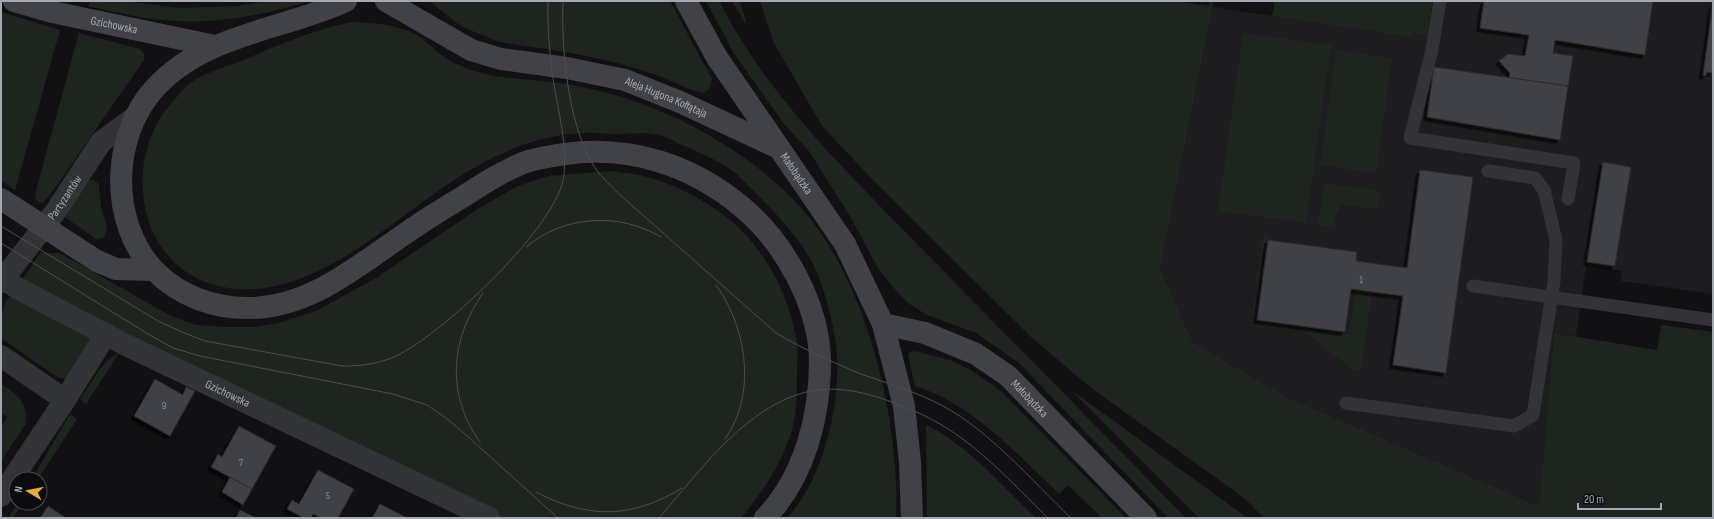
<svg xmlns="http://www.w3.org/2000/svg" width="1714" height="519" viewBox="0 0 1714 519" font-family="'Sofia Sans Condensed',sans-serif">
<defs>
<filter id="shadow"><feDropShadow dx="-3.5" dy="3.5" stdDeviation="0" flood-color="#0009"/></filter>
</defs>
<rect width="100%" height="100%" fill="#111113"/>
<path fill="#1d1d20" d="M1275,1H1713V294L1621,281L1622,271L1586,266L1576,336L1554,333L1539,506L1287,397L1193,342L1160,268L1213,7L1272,16Z"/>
<g fill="#1e251f">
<path d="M90,1H121L180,8L237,6L266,1H310C268,14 223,23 178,21C148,20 118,13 88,6Z"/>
<path d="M429,1H670L712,79L709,89L703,93L694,91L659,76L622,64L572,53L500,42L462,27Z"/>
<path d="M706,1H719C768,97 846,171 920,247C1009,338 1098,428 1186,518H1168L1019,363L976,333L927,315L908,303L893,287L878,268L848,213L809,151L784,124L733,52Z"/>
<path d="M733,1H740L747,26L732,1Z"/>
<path d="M760,1H1175L1209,6L1210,1H1214L1160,268L1193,342L1287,397L1539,506L1554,333L1657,350L1661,325L1713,332V518H1264L1244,498L1090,387L1031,337L871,178L822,126L774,43Z"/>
<path d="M1275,1H1432L1427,35L1413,32L1412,37L1272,16Z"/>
<path d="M1,12L60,30L15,190L1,180Z"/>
<path d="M352,22C373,23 394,24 413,33C424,38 433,49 443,56C455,65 470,70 485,74C506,79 529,79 551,82C577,85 603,91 628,99C691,119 766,164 808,216C869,291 900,422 896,518H787C823,480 840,407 837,356C836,329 824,286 812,262C798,236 775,213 755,192C748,186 742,178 735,173C719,160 698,152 680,144C672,140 663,135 654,134C643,132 631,134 619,134C608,134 596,132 584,133C548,134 511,147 479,165C403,206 322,301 229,288C137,276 117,158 176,98C180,93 185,87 190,83C205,73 225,67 241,61C277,46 314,29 352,22Z"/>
<path d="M79,33L140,49L144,54V60L50,195L43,203H40L35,199L37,187Z"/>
<path d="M1243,33L1331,45L1306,223L1218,211Z"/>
<path d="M1336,50L1392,58L1376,173L1320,165Z"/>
<path d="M612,171C624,173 638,174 651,178C675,185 700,198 721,213C761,242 787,289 796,337C799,349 797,363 797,376C797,394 797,412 792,430C782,464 763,491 741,518H503L142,344L21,282L40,253H60L171,316L196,325L224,327H253L279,323L316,311L376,278L479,208L518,186L548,176Z"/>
<path d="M93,179L99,185L101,207L107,228L104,238L96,239L63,216L87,181Z"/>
<path d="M1324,183L1380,191L1378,209L1342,205L1336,215L1334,227L1318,226Z"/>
<path d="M1267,236L1255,322L1349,335L1355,291L1372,293L1361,372L1353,370L1305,332L1251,325L1263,237Z"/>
<path d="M12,296L93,334L66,379L57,377L1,338C1,323 0,302 12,296Z"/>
<path d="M915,351L950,360L969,369L1000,390L1126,518H1102L1068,485L1059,494C1015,452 974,405 915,386L908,356L910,352Z"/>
<path d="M119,353L86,404L80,399C91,384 102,360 119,353Z"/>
<path d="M1,384C17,394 30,404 25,425L1,461V426L7,417L1,413Z"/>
<path d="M1071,390L1242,514L1247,518H1199Z"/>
<path d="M70,414L77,419L38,479H32Z"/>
<path d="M926,425C967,444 1003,487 1036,518H927Z"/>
<path d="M18,503H23L13,518H8Z"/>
</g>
<g fill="#404146" stroke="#2b2b2f" filter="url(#shadow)">
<path d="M1484,1H1653L1645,55L1555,40L1553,53L1573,56L1568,86L1509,78L1510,73L1499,61L1508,54L1525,56L1529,35L1480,28Z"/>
<path d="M1713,3V73L1706,72V76L1703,75Z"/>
<path d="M1434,67L1568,86L1560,140L1427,117Z"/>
<path d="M1603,162L1631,167L1615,266L1587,262Z"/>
<path d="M1420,170L1473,177L1446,373L1393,365L1403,296L1351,289L1345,332L1257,320L1268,240L1357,252L1356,261L1407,268Z"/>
<path d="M155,379L183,395L186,387L195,391L170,436L134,416Z"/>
<path d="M239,426L276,446L252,489L211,467L218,454L222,457Z"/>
<path d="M318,470L354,489L338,518H321L313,514L311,518H304L287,509L292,500L299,504Z"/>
<path d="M230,477L252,489L243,505L222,492Z"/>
<path d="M380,504L407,518H372Z"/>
<path d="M48,506L66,518H40Z"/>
<path d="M240,510L256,518H236Z"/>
</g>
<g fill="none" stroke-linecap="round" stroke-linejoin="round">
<g stroke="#323337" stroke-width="13">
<path d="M1440,1L1432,50L1410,138L1574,163L1568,199"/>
<path d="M1473,286L1713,320"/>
<path d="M1346,403L1514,426L1533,415L1554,281L1556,240L1544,190L1535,178L1488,171"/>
</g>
<g stroke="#323337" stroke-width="22">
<path id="s1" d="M1,277L17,288L126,345L489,518"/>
<path id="s2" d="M1,282L56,211L101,142L134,118"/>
<path d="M1,356L65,400"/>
<path d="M1,496L65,400L106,334"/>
</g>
<g stroke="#414247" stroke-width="22">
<path id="s3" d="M14,1L52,12L215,46"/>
<path d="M346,1C283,30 204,34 155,88C111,136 109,222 154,270C179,296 215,309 251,308C307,307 351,271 396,240C417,225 439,211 461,198C481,185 501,172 523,163C536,158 551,156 565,154C630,145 692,165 742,207C785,243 819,305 820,361C820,417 804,478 765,518"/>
<path id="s4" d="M386,1L471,50L501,59L567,68L625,80L680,102L779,148"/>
<path id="s5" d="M686,1L716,56L845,244L883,324L904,406L910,462L912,518"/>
<path d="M1,199L97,261L116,269L154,270"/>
<path id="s6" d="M883,324L925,333L976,354L1008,376L1146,518"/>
</g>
<g stroke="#4c4d52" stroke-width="1">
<path d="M563,1C561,48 568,122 592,163C599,175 609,184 618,193L776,333C803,349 832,362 861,374C889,384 917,392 943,406C990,431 1032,481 1071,518"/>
<path d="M1,226L158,321L182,332L205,341L342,366C362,366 381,364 400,354C445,331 559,225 564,175C567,145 559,114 554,85C550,57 547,29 548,1"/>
<path d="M1,243L148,334L173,348L200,356L393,394L427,405L446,418L465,434L558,518"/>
<path d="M526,247C564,215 619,212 661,237"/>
<path d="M716,285C747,328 757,394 725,439"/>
<path d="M480,442C446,395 450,340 483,293"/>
<path d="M536,492C587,519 632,519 682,488"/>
<path d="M659,518C687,486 717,446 750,421C801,382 840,382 897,404C921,413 943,424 964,440C994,462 1021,492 1048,518"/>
</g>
</g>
<g text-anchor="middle" stroke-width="3.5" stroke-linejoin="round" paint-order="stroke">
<g font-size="10" fill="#8a8e97">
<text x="1361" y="283">1</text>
<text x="164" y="409">9</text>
<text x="241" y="466">7</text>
<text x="328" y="499">5</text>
</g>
<g font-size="12" fill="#a3a8b2" stroke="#0c0c0e">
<text dy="4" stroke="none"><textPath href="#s3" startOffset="103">Gzichowska</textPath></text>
<text dy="4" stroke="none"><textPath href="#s4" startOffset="300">Aleja Hugona Kołłątaja</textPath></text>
<text dy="4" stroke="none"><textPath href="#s5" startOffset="205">Małobądzka</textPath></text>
<text dy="4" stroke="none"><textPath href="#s2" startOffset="106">Partyzantów</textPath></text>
<text dy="4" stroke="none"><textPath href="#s1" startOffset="255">Gzichowska</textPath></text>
<text dy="4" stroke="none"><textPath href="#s6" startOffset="168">Małobądzka</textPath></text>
</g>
</g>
<rect width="1714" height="519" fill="none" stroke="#a3a8b2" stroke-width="4"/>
<g transform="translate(28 491) rotate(280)"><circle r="19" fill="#0c0c0e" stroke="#484a50"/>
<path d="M0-3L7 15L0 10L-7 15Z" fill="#e6ac36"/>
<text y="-6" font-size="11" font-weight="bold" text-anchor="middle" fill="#a3a8b2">N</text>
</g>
<path d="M1578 503v6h83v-6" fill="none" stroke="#a3a8b2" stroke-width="2"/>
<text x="1584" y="503" font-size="12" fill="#a3a8b2" stroke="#0c0c0e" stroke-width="3" paint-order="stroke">20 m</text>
</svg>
